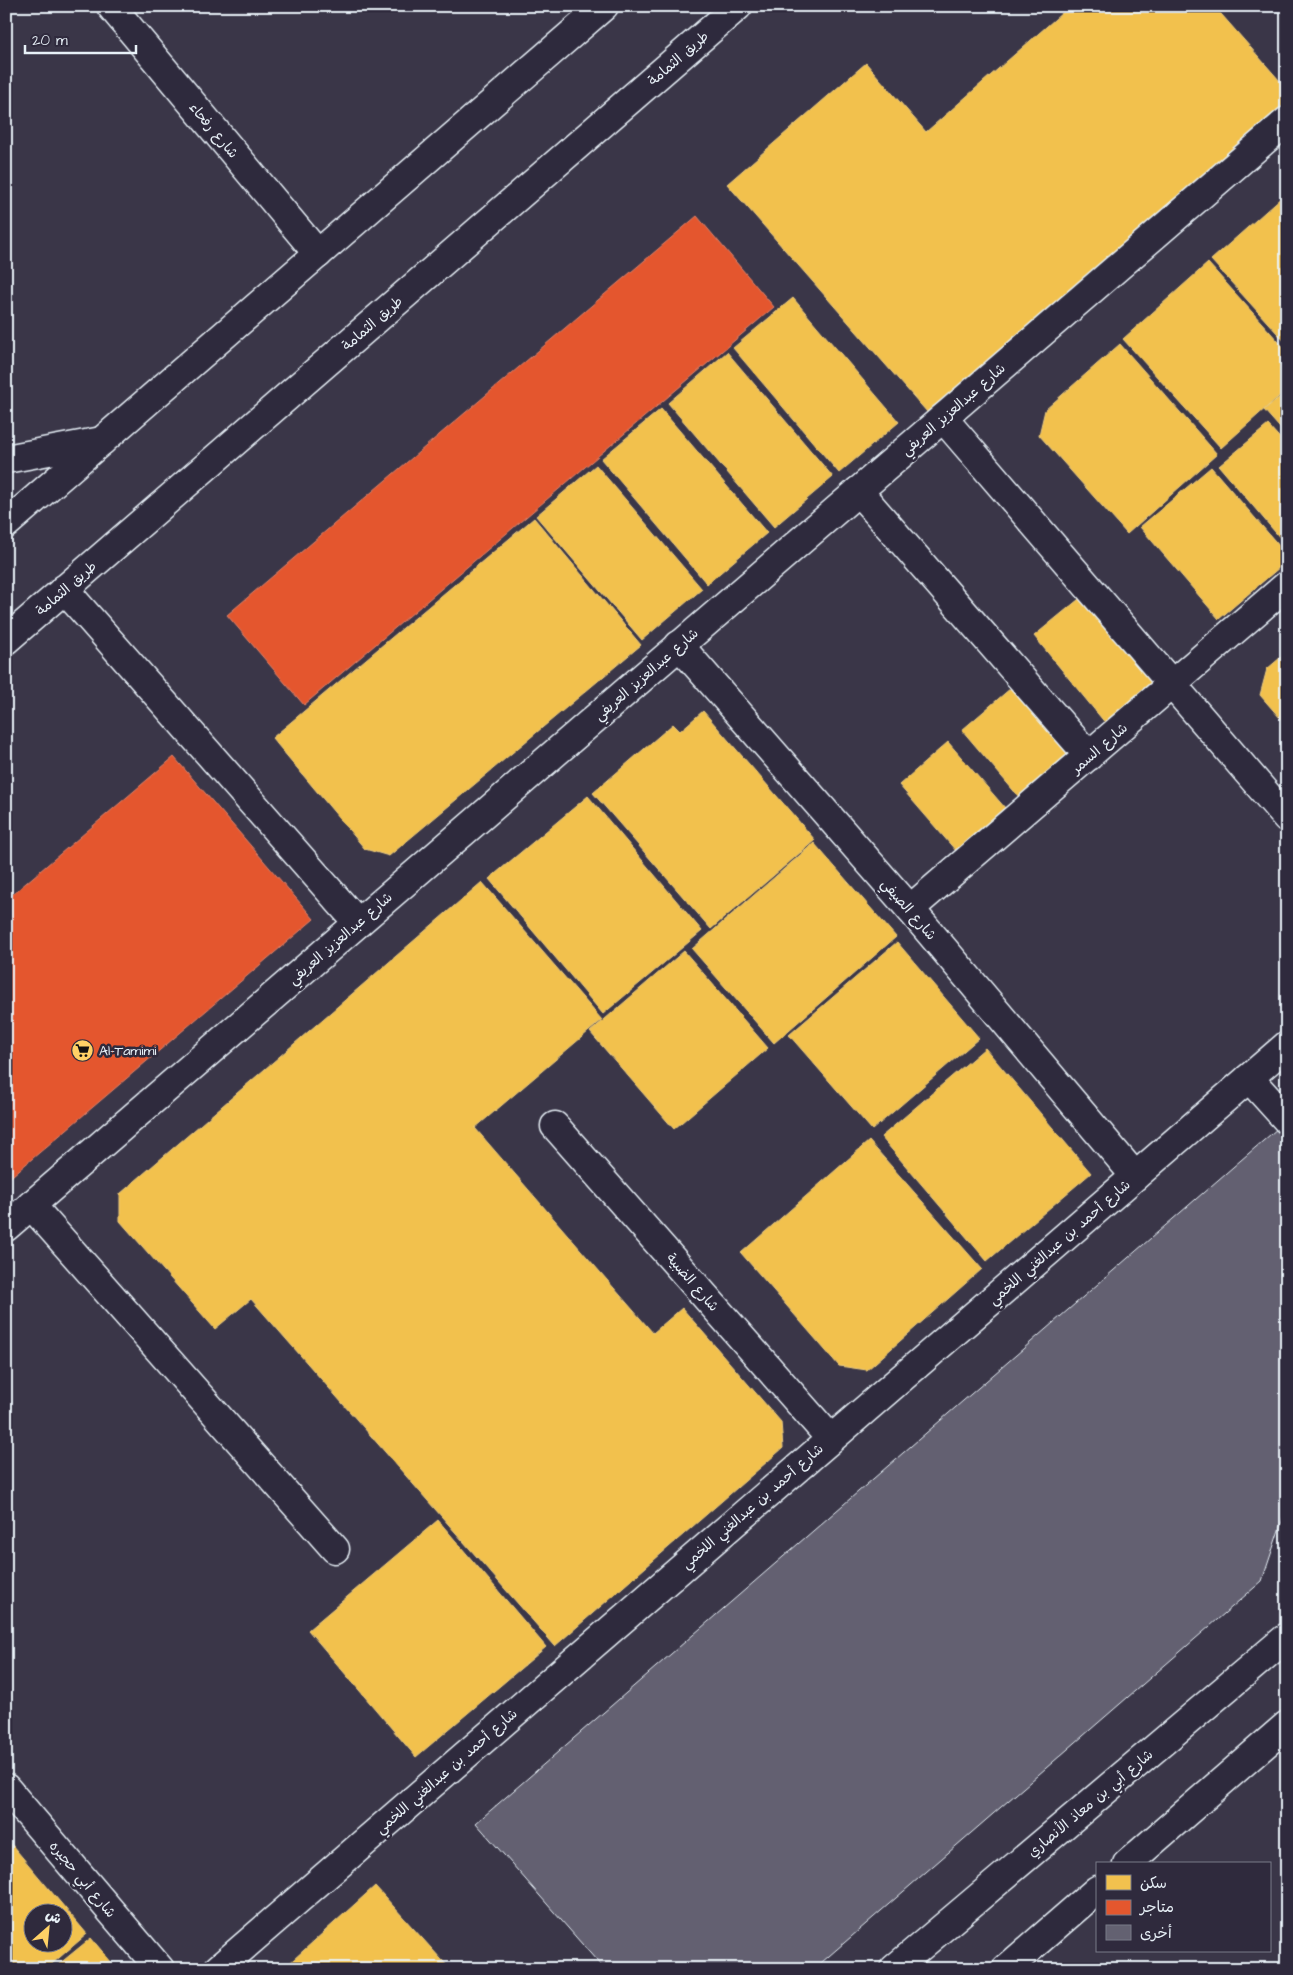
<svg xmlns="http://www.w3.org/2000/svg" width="1293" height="1975" viewBox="0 0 1293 1975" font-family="'Architects Daughter','Playpen Sans Arabic',sans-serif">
<rect width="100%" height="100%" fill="#3a3648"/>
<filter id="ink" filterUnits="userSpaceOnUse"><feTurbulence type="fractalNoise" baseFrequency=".02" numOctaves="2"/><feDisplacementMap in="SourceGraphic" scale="10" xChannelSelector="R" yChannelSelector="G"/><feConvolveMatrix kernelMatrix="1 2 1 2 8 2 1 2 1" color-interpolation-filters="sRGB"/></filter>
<g filter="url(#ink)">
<g fill="#f2c14e" stroke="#efcf81" fill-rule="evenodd">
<path d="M1070,6H1214L1287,89V114L935,421L727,184L866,63L926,132Z"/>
<path d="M1283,196L1287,200V344L1211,260Z"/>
<path d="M1208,263L1287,351V389L1221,448L1123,339Z"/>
<path d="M793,298L899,422L839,473L733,348Z"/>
<path d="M1120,344L1217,454L1127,534L1039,435L1045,410Z"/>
<path d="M727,352L833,477L774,527L668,403Z"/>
<path d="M1287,391V436L1264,410Z"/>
<path d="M661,409L767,533L707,584L601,459Z"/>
<path d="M1268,425L1287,446V546L1219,466Z"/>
<path d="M596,465L702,589L642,640L536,516Z"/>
<path d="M1211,467L1287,555V561L1219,619L1140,527Z"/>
<path d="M534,518L641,645L389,856L365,849L272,738Z"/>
<path d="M1084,595L1157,685L1107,725L1034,636Z"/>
<path d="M1287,652V726L1260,695L1267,669Z"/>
<path d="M1011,688L1069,755L1019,797L962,730Z"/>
<path d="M703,711L815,840L711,929L593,793L673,724L680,731Z"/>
<path d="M948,742L1006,809L957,852L899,785Z"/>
<path d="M588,796L702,931L603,1014L489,879Z"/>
<path d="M814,843L896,937L774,1043L692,949Z"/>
<path d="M482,882L602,1020L475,1128L653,1333L682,1308L781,1422L783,1448L555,1646L251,1299L215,1329L120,1221V1194Z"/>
<path d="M897,942L979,1038L872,1130L789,1035Z"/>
<path d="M684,951L768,1048L674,1129L590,1032Z"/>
<path d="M985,1048L1091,1173L987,1261L881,1137Z"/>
<path d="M869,1141L982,1269L867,1370L839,1366L741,1253Z"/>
<path d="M438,1520L546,1647L416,1757L308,1630Z"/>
<path d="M6,1838L87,1934L46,1969H6ZM32,1912H62V1942H32Z"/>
<path d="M375,1886L450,1969H283Z"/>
<path d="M91,1938L117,1969H53Z"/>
</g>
<g fill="#e4572e" stroke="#e5856b">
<path d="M697,216L774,307L304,705L227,615Z"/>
<path d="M174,757L314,919L6,1181V900Z"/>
</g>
<path fill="#636171" stroke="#e8f1f8" d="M1278,1128L1287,1138V1506L1262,1581L814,1969H604L476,1823Z"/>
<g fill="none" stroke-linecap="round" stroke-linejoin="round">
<defs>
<g id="minor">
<path d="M111,6L318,254"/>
<path d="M943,418L1287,818"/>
<path d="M6,459L102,441"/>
<path d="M858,491L1089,756"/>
<path d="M64,589L358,923"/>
<path d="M679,645L910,909L1135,1176"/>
<path d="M910,909L1287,585"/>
<path d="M1249,1078L1287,1120"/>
<path d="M555,1126L830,1438"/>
<path d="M31,1205L335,1549"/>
<path d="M6,1227L1287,121"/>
<path d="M6,1788L160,1969"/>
<path d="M1127,1864L1287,1725"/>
<path d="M218,1969L1287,1045"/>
<path d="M894,1969L1287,1637"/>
<path d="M1006,1969L1097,1890"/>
</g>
<g id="major">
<path d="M6,524L604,6"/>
<path d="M6,640L738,6"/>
</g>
</defs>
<use href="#minor" stroke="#e8f1f8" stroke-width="31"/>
<use href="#major" stroke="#e8f1f8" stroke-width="31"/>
<use href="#minor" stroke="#2f2a3d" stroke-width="28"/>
<use href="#major" stroke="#2f2a3d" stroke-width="28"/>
</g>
</g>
<defs>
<symbol id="supermarket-disc" viewBox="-11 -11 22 22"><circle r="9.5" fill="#ffd166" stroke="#2f2a3d"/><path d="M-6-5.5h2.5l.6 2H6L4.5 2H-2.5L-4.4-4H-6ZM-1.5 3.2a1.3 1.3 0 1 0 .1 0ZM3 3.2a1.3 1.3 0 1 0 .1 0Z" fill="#111"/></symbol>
</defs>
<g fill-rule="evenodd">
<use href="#supermarket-disc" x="70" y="1038" width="25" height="25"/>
</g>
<g text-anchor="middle" stroke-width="5" stroke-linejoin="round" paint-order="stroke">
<g font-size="14" fill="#e8f1f8" stroke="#2f2a3d">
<text transform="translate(678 58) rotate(-41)" y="5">طريق الثمامة</text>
<text transform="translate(214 130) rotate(50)" y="5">شارع رفحاء</text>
<text transform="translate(372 323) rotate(-41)" y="5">طريق الثمامة</text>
<text transform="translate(953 409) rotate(-41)" y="5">شارع عبدالعزيز العريفي</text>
<text transform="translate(66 588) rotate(-41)" y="5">طريق الثمامة</text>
<text transform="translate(646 674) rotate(-41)" y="5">شارع عبدالعزيز العريفي</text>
<text transform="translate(1099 748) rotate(-41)" y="5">شارع السمر</text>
<text transform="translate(909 909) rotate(49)" y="5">شارع الصيفي</text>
<text transform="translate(340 938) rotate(-41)" y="5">شارع عبدالعزيز العريفي</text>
<text transform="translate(1059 1242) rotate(-41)" y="5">شارع أحمد بن عبدالغني اللخمي</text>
<text transform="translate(693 1282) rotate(49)" y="5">شارع الضبية</text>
<text transform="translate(752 1506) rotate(-41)" y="5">شارع أحمد بن عبدالغني اللخمي</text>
<text transform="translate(446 1771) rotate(-41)" y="5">شارع أحمد بن عبدالغني اللخمي</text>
<text transform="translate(1090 1803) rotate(-40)" y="5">شارع أبي بن معاذ الأنصاري</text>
<text transform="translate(83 1879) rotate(50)" y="5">شارع أبي حجيره</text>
</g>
<g font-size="14" fill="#e8f1f8" stroke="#2f2a3d" text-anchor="start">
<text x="99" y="1055">Al-Tamimi</text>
</g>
</g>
<rect width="1293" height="1975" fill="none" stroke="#2f2a3d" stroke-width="25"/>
<rect x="12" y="12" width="1268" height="1950" fill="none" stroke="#e8f1f8" stroke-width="2" filter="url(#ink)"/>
<rect x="1096" y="1862" width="175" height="90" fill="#2f2a3d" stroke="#797a88"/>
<rect x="1106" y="1875" width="25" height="15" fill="#f2c14e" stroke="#797a88"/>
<text x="1140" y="1888" font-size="15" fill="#e8f1f8">سكن</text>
<rect x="1106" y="1900" width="25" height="15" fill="#e4572e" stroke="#797a88"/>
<text x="1140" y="1912" font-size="15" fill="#e8f1f8">متاجر</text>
<rect x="1106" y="1925" width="25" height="15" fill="#636171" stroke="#797a88"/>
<text x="1140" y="1938" font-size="15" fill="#e8f1f8">أخرى</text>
<g transform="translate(48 1928) rotate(27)"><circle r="24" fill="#2f2a3d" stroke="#797a88"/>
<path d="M0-4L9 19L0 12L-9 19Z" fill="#ffd166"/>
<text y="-8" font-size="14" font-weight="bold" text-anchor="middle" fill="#e8f1f8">ش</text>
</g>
<path d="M25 45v8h111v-8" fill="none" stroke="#e8f1f8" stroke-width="2.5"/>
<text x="32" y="45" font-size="15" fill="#e8f1f8" stroke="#2f2a3d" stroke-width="4" paint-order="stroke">20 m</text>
</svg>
